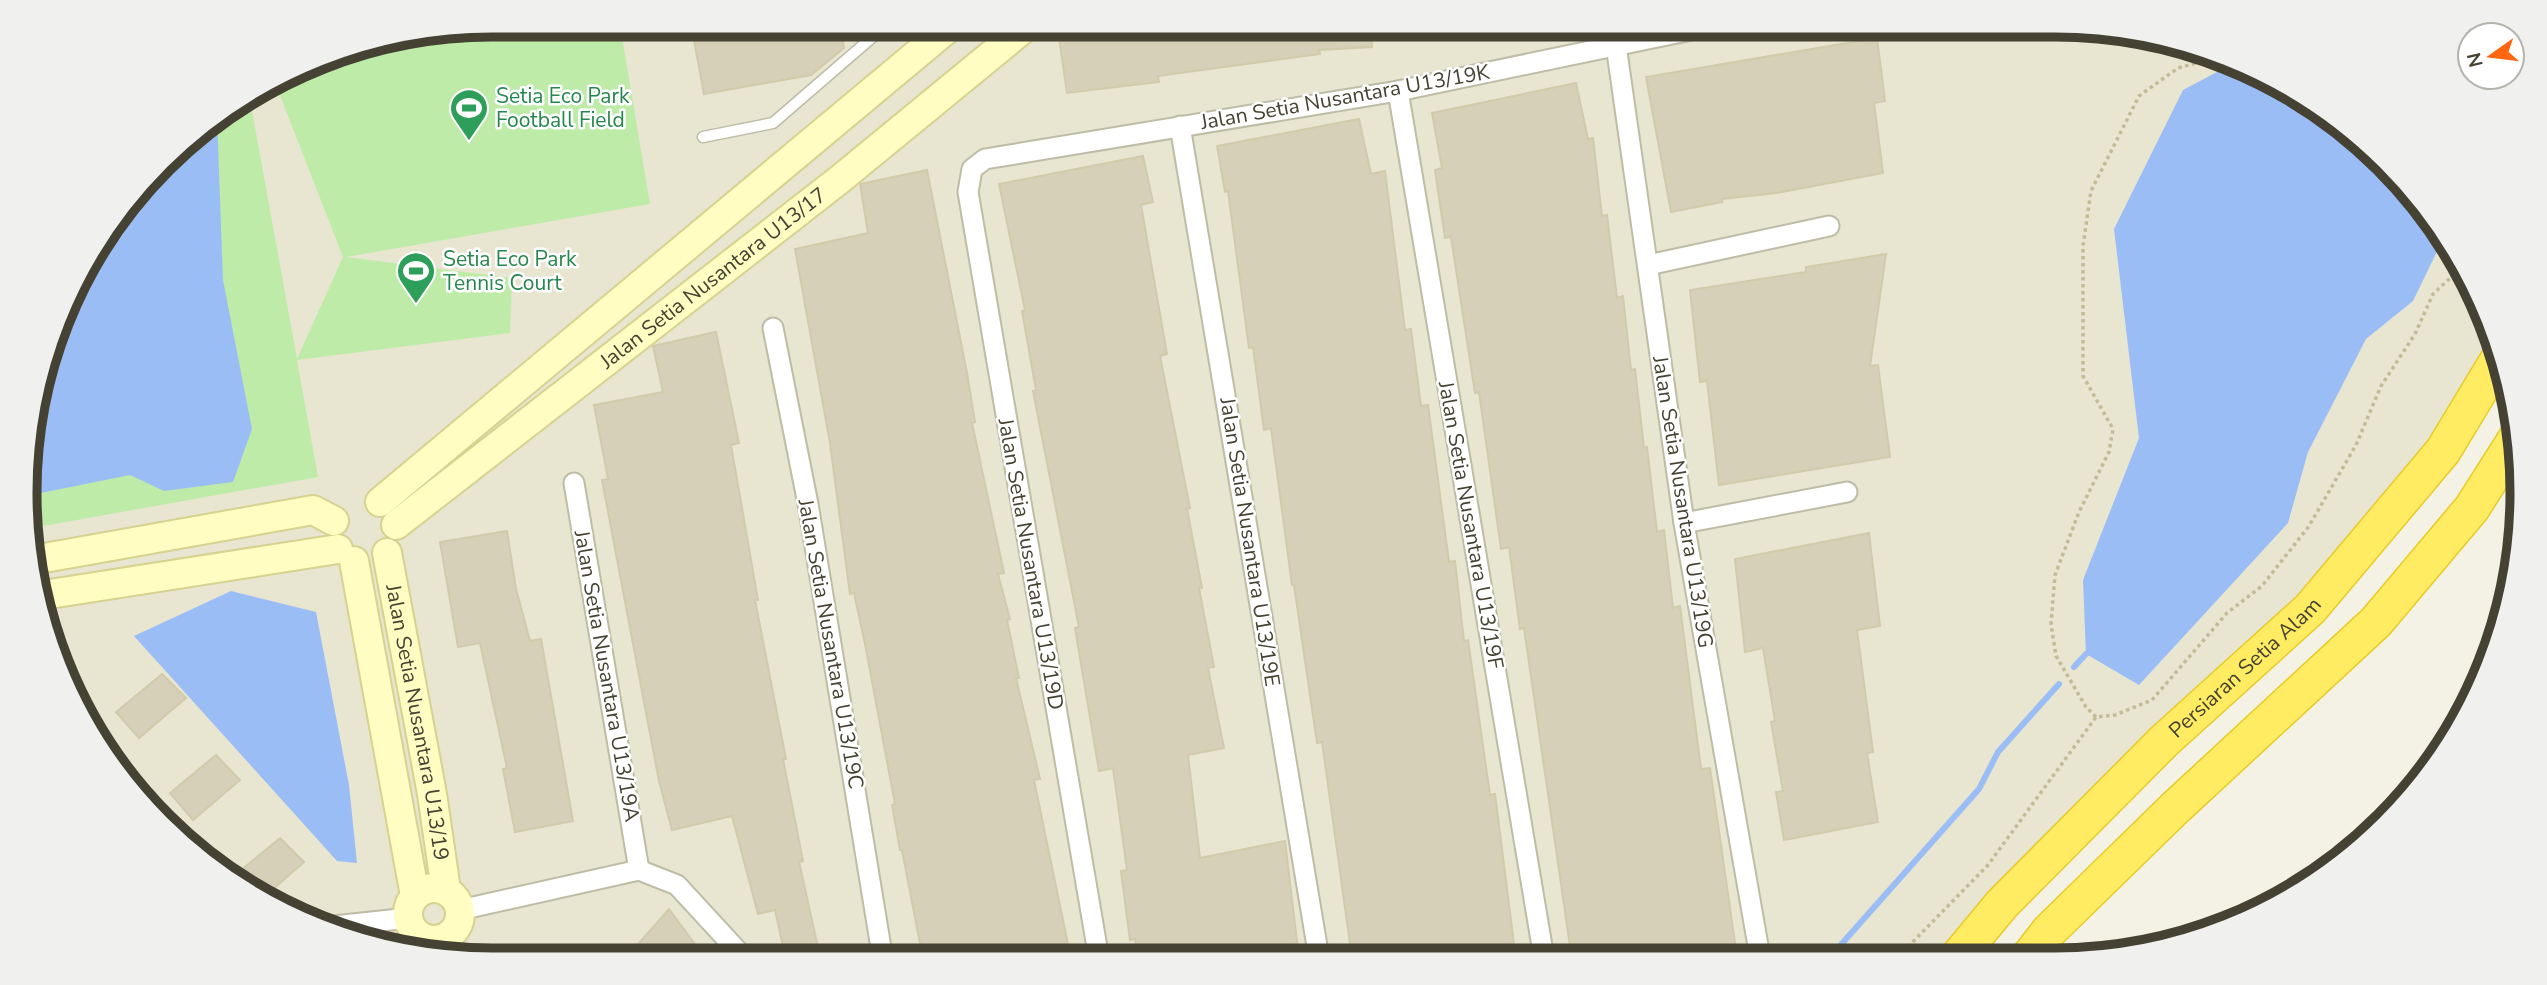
<svg xmlns="http://www.w3.org/2000/svg" width="2547" height="985" viewBox="0 0 2547 985" font-family="'Nunito Sans',sans-serif">
<rect width="100%" height="100%" fill="#f3f2e4"/>
<g fill="#e8e5d1">
<path d="M2054,24L2176,41L2262,73L2340,121L2407,184L2460,259L2495,336L2432,444L2297,595L1989,893L1937,957L493,960L371,944L285,912L208,864L103,752L60,672L34,584L29,431L49,342L87,259L184,140L259,87L342,49L492,25Z"/>
<path d="M2447,746L2363,844L2293,891Z"/>
</g>
<path fill="#bfeba9" d="M492,25H620L650,204L346,257L512,278L510,333L297,360L318,477L32,528L29,431L49,342L87,259L184,140L249,94L297,359L343,257L274,80L342,49Z"/>
<g fill="#9bbdf5">
<path d="M2234,63C2299,87 2360,132 2406,184C2420,199 2432,219 2444,237L2413,301L2366,339L2308,452L2288,523L2139,685L2086,654L2083,580L2139,438L2114,229L2183,90Z"/>
<path d="M217,117L223,280L252,429L233,482L164,491L130,475L31,495L29,431L49,342L87,259L184,140Z"/>
<path d="M231,591L316,612L349,785L357,863L337,861L134,636Z"/>
</g>
<g fill="none" stroke-linecap="round" stroke-linejoin="round">
<g stroke="#9bbdf5" stroke-width="6">
<path d="M2074,667L2086,654"/>
<path d="M1830,957L1979,789L1998,752L2059,684"/>
</g>
</g>
<g fill="#d6d0b8" stroke="#d1caab" stroke-width="2">
<path d="M691,24H840L844,48L811,75L704,94Z"/>
<path d="M1057,24H1370L1372,47L1319,50L1320,54L1158,76L1159,82L1067,93Z"/>
<path d="M1877,38L1885,101L1874,103L1883,173L1776,193L1722,199V202L1671,212L1646,77Z"/>
<path d="M1576,83L1588,139L1593,138L1602,216L1607,215L1617,298L1623,296L1631,370L1635,369L1644,448L1647,447L1657,532L1664,530L1673,608L1680,606L1701,769L1710,768L1737,957L1573,958L1570,946L1524,628L1520,629L1509,547L1501,549L1479,392L1475,393L1451,237L1445,238L1435,170L1442,168L1432,113Z"/>
<path d="M1359,119L1371,174L1385,171L1405,330L1411,329L1421,406L1428,405L1449,562L1455,561L1464,641L1468,640L1490,795L1495,794L1514,944L1449,958H1352L1322,742L1317,743L1294,585H1292L1271,428L1264,430L1253,347L1249,348L1228,191L1225,192L1217,146Z"/>
<path d="M1143,156L1153,202L1141,205L1167,354L1160,356L1190,508L1187,509L1202,588H1199L1214,667L1208,668L1224,748L1188,755L1200,858L1285,841L1299,958L1138,959L1135,939L1130,940L1121,871L1127,870L1113,768L1099,771L1075,628L1079,627L1033,391L1036,390L1022,311L1025,310L999,184Z"/>
<path d="M927,170L967,373L975,422L972,423L1004,573L998,574L1010,619L1007,620L1019,678H1016L1040,779L1034,780L1071,959H923L902,850H900L892,805L895,804L865,644L854,593L850,594L830,443L795,249L868,233L860,184Z"/>
<path d="M1886,254L1870,366L1878,365L1890,457L1719,485L1707,381L1700,382L1690,290L1806,272V267Z"/>
<path d="M716,332L739,443L731,445L758,600H755L786,759H783L803,861L799,862L820,956L805,960H786L775,910L758,914L732,816L672,830L659,781L602,480L608,479L594,405L663,392L653,346Z"/>
<path d="M507,531L516,589L530,641L541,639L573,821L515,832L503,769L507,768L480,643L458,647L440,542Z"/>
<path d="M1869,533L1880,626L1857,630L1873,752L1867,753L1878,822L1784,840L1776,792L1783,791L1771,722L1775,721L1763,648L1745,652L1735,559Z"/>
<path d="M162,674L186,698L139,738L116,712Z"/>
<path d="M216,755L240,780L193,820L170,793Z"/>
<path d="M280,838L304,862L263,898L244,886L234,876Z"/>
<path d="M669,909L700,951L694,960H641L632,951Z"/>
</g>
<g fill="none" stroke-linecap="round" stroke-linejoin="round">
<defs>
<path id="lane" d="M703,137L773,123L876,34L874,24"/>
<g id="street">
<path d="M1616,45L1684,523L1760,957"/>
<path d="M1398,91L1544,958"/>
<path d="M1180,126L1319,958"/>
<path d="M1648,265L1829,226"/>
<path d="M773,328L808,504L883,960"/>
<path d="M574,483L639,870"/>
<path d="M1684,523L1847,492"/>
<path d="M460,910L639,870L677,885L746,960"/>
<path d="M324,927L409,918"/>
<path d="M1099,959L968,192L972,169L985,159L1398,91L1720,24"/>
</g>
<g id="secondary">
<path d="M380,502L953,24"/>
<path id="s1" d="M396,525L839,180L1029,24"/>
<path id="s2" d="M387,553L432,794L446,890"/>
<path d="M33,560L313,510L334,521"/>
<path d="M354,561L415,896"/>
<path d="M37,596L338,549"/>
<circle cx="434" cy="914" r="26"/>
</g>
<g id="highway">
<path id="s3" d="M1958,957L2002,904L2164,741L2310,609L2443,451L2501,355"/>
<path d="M2029,957L2050,930L2175,808L2376,622L2472,508L2519,434"/>
</g>
</defs>
<use href="#lane" stroke="#bfbca6" stroke-width="13"/>
<use href="#street" stroke="#bfbca6" stroke-width="23"/>
<use href="#secondary" stroke="#d6d290" stroke-width="32"/>
<use href="#highway" stroke="#e8ca29" stroke-width="38"/>
<g stroke="#c2bc96" stroke-width="3.5" stroke-dasharray="3.5 3.5" stroke-linecap="butt">
<path d="M2096,717L2086,707L2056,656L2051,624L2055,575L2079,512L2109,452L2113,429L2083,376V246L2091,191L2139,96L2178,68L2219,57"/>
<path d="M1898,957L1988,865L2096,717L2115,715L2152,700L2227,613L2262,586L2309,526L2356,445L2381,386L2415,334L2433,294L2459,270L2462,262"/>
</g>
<use href="#lane" stroke="#fff" stroke-width="10"/>
<use href="#street" stroke="#fff" stroke-width="19"/>
<use href="#secondary" stroke="#fffdc2" stroke-width="28"/>
<use href="#highway" stroke="#ffec63" stroke-width="35"/>
</g>
<defs>
<symbol id="stadium-pin" viewBox="-11 -11 22 30"><path d="M0 17L-7.5 6A9.5 9.5 0 1 1 7.5 6Z" fill="#2e9e5b" stroke="#fff"/><path d="M0-5a6.5 5 0 1 0 0 10a6.5 5 0 1 0 0-10ZM-3.5-1.8h7v3.6h-7Z" fill="#fff"/></symbol>
</defs>
<g fill-rule="evenodd">
<use href="#stadium-pin" x="447" y="86" width="44" height="60"/>
<use href="#stadium-pin" x="394" y="249" width="44" height="60"/>
</g>
<g text-anchor="middle" stroke-width="5" stroke-linejoin="round" paint-order="stroke">
<g font-size="21" fill="#27864d" stroke="#fff" text-anchor="start">
<text x="496" y="103">Setia Eco Park<tspan x="496" dy="24">Football Field</tspan></text>
<text x="443" y="266">Setia Eco Park<tspan x="443" dy="24">Tennis Court</tspan></text>
</g>
<g font-size="21" fill="#464233" stroke="#fff">
<text transform="translate(1345 97) rotate(-10)" y="7">Jalan Setia Nusantara U13/19K</text>
<text dy="7" stroke="none"><textPath href="#s1" startOffset="402">Jalan Setia Nusantara U13/17</textPath></text>
<text transform="translate(1683 502) rotate(81)" y="7">Jalan Setia Nusantara U13/19G</text>
<text transform="translate(1471 525) rotate(80)" y="7">Jalan Setia Nusantara U13/19F</text>
<text transform="translate(1250 542) rotate(81)" y="7">Jalan Setia Nusantara U13/19E</text>
<text transform="translate(1031 564) rotate(80)" y="7">Jalan Setia Nusantara U13/19D</text>
<text transform="translate(831 644) rotate(80)" y="7">Jalan Setia Nusantara U13/19C</text>
<text dy="7" stroke="none"><textPath href="#s3" startOffset="408">Persiaran Setia Alam</textPath></text>
<text transform="translate(607 676) rotate(80)" y="7">Jalan Setia Nusantara U13/19A</text>
<text dy="7" stroke="none"><textPath href="#s2" startOffset="172">Jalan Setia Nusantara U13/19</textPath></text>
</g>
</g>
<path d="M0 0H2547V985H0ZM492 37H2055A455 455 0 0 1 2510 492V493A455 455 0 0 1 2055 948H492A455 455 0 0 1 37 493V492A455 455 0 0 1 492 37Z" fill="#f0f0ef" fill-rule="evenodd"/>
<path fill="none" stroke="#464233" stroke-width="9" d="M492 37H2055A455 455 0 0 1 2510 492V493A455 455 0 0 1 2055 948H492A455 455 0 0 1 37 493V492A455 455 0 0 1 492 37Z"/>
<g transform="translate(2491 56) rotate(256)"><circle r="33" fill="#ffffff" stroke="#b5b3ad" stroke-width="2"/>
<path d="M0-5L12 26L0 18L-12 26Z" fill="#ff660f"/>
<text y="-10" font-size="19" font-weight="bold" text-anchor="middle" fill="#464233">N</text>
</g>
</svg>
